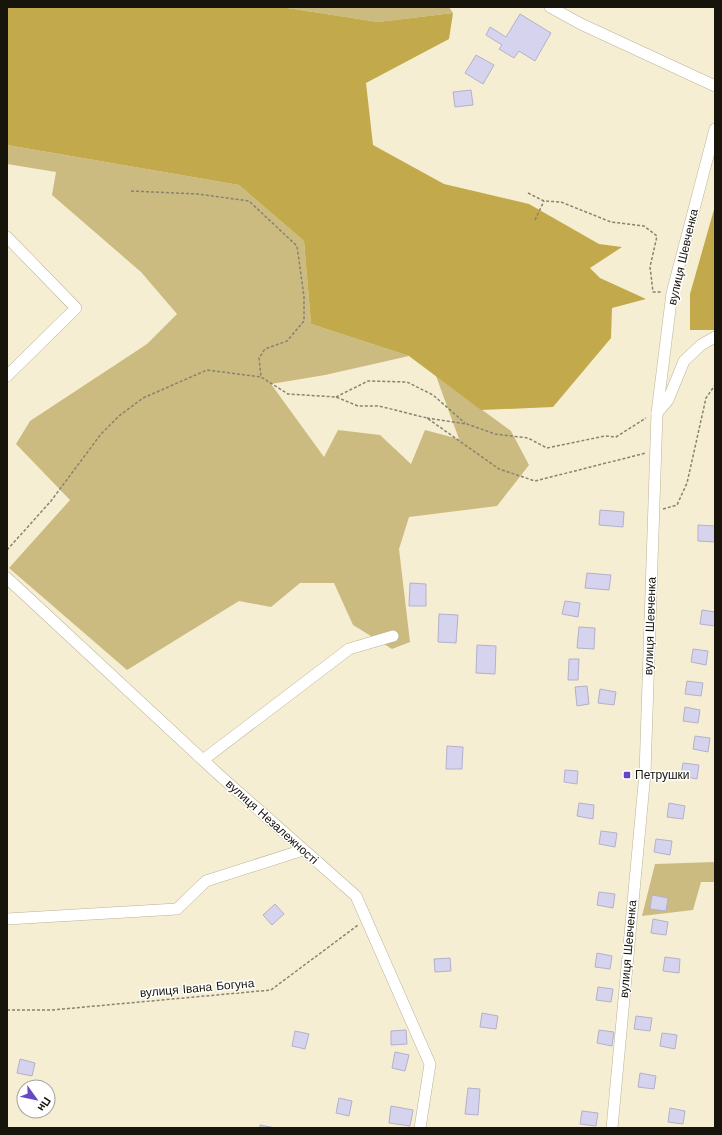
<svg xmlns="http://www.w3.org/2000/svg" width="722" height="1135" viewBox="0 0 722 1135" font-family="'Work Sans',sans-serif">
<rect width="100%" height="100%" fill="#f6eed2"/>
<g fill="#cbbb81">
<path d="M281,7H449L453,13L378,22Z"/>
<path d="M7,145L239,185L304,241L311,324L409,356L325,375L271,384L324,457L338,430L380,435L411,464L425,430L459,439L436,376L511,431L529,465L497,506L409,517L399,549L410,642L392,649L353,625L334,583H300L271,607L239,601L127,670L9,568L70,500L16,444L30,421L147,344L177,314L141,272L52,195L56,172L7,164Z"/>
<path d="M715,862V882H701L693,910L642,916L655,864Z"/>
</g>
<g fill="#c2a94c">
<path d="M7,7H281L378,22L453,13L449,39L366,83L373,145L444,184L529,204L599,244L622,247L590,268L600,278L646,299L612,308L611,338L553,407L481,410L409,356L311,324L304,241L239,185L7,145Z"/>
<path d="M715,206V330H690V294Z"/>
</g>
<g fill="#d5d3ee" stroke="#b3b1cb">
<path d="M520,14L551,33L535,61L519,51L514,58L499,49L502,45L486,35L490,27L506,37Z"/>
<path d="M476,55L494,65L483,84L465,73Z"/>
<path d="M471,90L473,105L455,107L453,92Z"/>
<path d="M600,510L624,512L623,527L599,525Z"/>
<path d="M698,525L715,526V542L698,541Z"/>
<path d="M587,573L611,575L609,590L585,588Z"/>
<path d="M410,583L426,584V606H409Z"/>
<path d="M565,601L580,603L578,617L562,614Z"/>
<path d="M702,610L715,612V626L700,624Z"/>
<path d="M439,614L458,615L456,643L438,642Z"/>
<path d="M579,627L595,628L594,649L577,648Z"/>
<path d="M477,645L496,646L495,674L476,673Z"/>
<path d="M693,649L708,651L706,665L691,662Z"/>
<path d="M569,659H579L578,680H568Z"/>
<path d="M687,681L703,683L701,696L685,694Z"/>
<path d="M587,686L589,704L577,706L575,687Z"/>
<path d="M600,689L616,692L614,705L598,703Z"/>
<path d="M685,707L700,710L698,723L683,721Z"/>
<path d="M695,736L710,738L708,752L693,749Z"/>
<path d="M447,746L463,747L462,769H446Z"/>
<path d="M683,763L699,765L697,779L681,776Z"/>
<path d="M565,770L578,771L577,784L564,782Z"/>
<path d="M579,803L594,805L593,819L577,816Z"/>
<path d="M669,803L685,806L683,819L667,817Z"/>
<path d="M601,831L617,833L615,847L599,844Z"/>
<path d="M656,839L672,841L670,855L654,852Z"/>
<path d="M599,892L615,894L613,908L597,905Z"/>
<path d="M652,895L668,898L666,911L650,909Z"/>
<path d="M275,904L284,914L272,925L263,915Z"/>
<path d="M653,919L668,922L666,935L651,933Z"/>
<path d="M597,953L612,956L610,969L595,967Z"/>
<path d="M665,957L680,959L679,973L663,971Z"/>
<path d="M450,958L451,971L435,972L434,959Z"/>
<path d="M598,987L613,989L611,1002L596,1000Z"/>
<path d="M482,1013L498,1016L496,1029L480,1027Z"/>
<path d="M636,1016L652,1018L650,1031L634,1029Z"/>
<path d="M406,1030L407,1044L391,1045V1031Z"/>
<path d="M599,1030L614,1032L612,1046L597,1043Z"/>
<path d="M295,1031L309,1034L305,1049L292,1046Z"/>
<path d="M662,1033L677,1035L675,1049L660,1046Z"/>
<path d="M395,1052L409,1055L405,1071L392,1068Z"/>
<path d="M20,1059L35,1063L32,1076L17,1073Z"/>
<path d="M640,1073L656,1076L654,1089L638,1087Z"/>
<path d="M468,1088L480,1089L478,1115L465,1114Z"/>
<path d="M339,1098L352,1101L349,1116L336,1113Z"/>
<path d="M391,1106L413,1110L410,1126L389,1123Z"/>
<path d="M670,1108L685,1111L683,1124L668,1122Z"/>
<path d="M582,1111L598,1113L596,1126L580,1124Z"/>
<path d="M260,1125L276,1128H260Z"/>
</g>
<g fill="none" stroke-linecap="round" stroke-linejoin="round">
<defs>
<g id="minor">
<path d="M550,7L581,24L715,86"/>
<path d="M7,237L76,308L7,376"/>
<path d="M657,413L668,400L684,361L701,345L715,337"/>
<path d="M7,578L218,774L356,896L430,1064L420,1128"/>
<path d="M203,760L349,649L393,636"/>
<path d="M7,919L177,909L206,881L303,850"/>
<path d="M612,1128L645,773L657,413L672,293L715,129"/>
</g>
</defs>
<use href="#minor" stroke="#bab399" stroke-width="12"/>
<g stroke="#888270" stroke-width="1.5" stroke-dasharray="3 2" stroke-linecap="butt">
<path d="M131,191L198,194L249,201L297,246L304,297V321L287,341L265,349L259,358L261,377L288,394L336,397L358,406H379L427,418L499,469L535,481L646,453"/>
<path d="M528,193L544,201L561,202L611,222L644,226L657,236L650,267L653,292H662"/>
<path d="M535,220L544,201"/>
<path d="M336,397L368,381L407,382L433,395L465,423"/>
<path d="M427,418L467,424L495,434L528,438L547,448L605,436L616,437L646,418"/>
<path d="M663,509L677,505L687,483L706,398L715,385"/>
<path d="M7,550L51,501L101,434L119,416L143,398L207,370L261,377"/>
<path d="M7,1010H52L271,990L358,925"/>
</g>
<use href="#minor" stroke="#fff" stroke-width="11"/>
</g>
<rect fill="#6649c2" stroke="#fff" stroke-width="1.5" x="623" y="771" width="8" height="8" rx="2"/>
<g text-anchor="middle" stroke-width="3" stroke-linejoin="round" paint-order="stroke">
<g font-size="12" fill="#17140b" stroke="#fff">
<text transform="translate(683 257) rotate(-77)" y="4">вулиця Шевченка</text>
<text transform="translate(650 626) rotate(-88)" y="4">вулиця Шевченка</text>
<text transform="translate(272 822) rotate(42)" y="4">вулиця Незалежності</text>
<text transform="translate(628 949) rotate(-85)" y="4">вулиця Шевченка</text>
<text transform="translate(197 988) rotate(-5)" y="4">вулиця Івана Богуна</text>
</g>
<g font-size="12" fill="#17140b" stroke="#fff" text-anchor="start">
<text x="635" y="779">Петрушки</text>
</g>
</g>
<rect width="722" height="1135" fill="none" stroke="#17140b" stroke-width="16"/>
<g transform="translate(36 1099) rotate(123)"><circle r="19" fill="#ffffff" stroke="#a2a19d"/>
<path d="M0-3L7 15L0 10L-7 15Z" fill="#6649c2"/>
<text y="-6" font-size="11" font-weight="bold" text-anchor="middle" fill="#17140b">Пн</text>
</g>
</svg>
